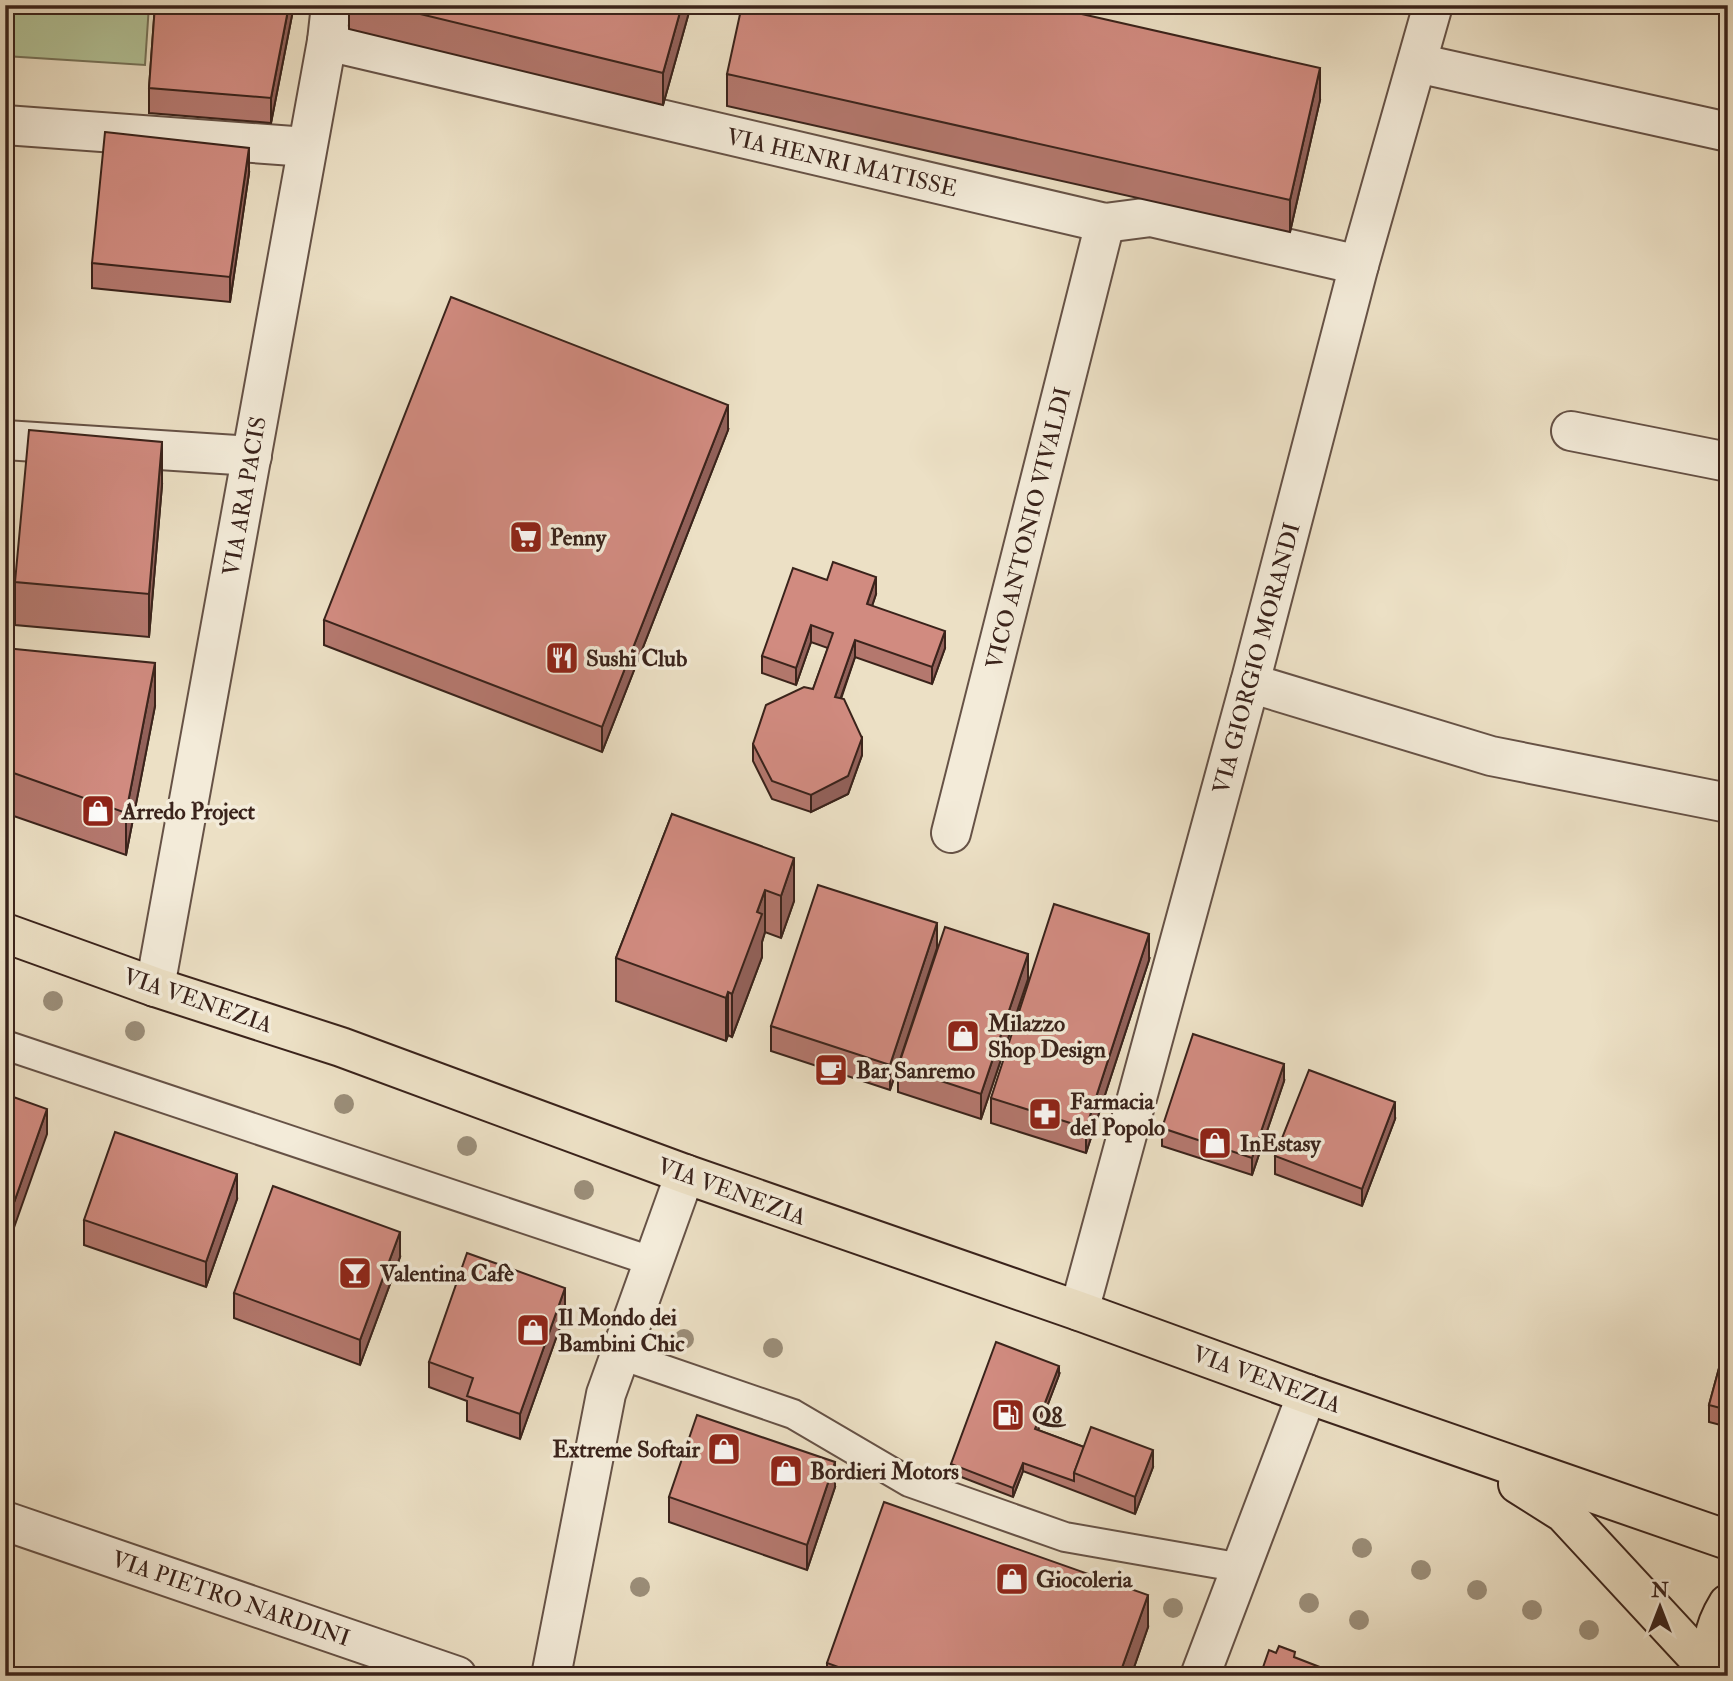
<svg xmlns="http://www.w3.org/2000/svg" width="1733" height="1681" viewBox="0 0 1733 1681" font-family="'IM FELL Double Pica',serif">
<rect width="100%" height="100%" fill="#ece0c5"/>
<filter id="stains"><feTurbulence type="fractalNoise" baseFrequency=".00286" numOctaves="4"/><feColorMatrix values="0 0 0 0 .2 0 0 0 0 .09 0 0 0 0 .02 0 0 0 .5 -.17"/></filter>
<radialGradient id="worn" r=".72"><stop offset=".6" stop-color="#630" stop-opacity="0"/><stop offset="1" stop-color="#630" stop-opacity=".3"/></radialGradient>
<path fill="#b3c398" stroke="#76735a" stroke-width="2" d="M5,5H149L145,65L5,56Z"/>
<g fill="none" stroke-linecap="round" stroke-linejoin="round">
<defs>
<g id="lane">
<path d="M5,1045L654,1262"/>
<path d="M621,1355L793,1414L909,1482L1065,1537L1242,1568"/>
</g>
<g id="street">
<path d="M327,41L1105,223L1151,217L1359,265"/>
<path d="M1417,63L1728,132"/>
<path d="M5,125L307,147"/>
<path d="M1571,431L1728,462"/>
<path d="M5,440L252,456"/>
<path d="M1250,683L1491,756L1728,803"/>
<path d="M951,833L1105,223"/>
<path d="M155,987L327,41L331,5"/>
<path d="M1079,1311L1250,683L1359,265L1433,5"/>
<path d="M5,1521L457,1676"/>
<path d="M551,1676L606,1394L685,1174"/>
<path d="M1200,1676L1307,1394"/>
</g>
<g id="primary">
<path d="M5,933L155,987L341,1047L685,1174L1079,1311L1307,1394L1728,1540"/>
<path d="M1518,1484L1564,1513L1715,1676"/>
<path d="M1717,1676C1711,1646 1712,1630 1728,1604"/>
</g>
</defs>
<use href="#lane" stroke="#665246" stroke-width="32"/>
<use href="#street" stroke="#665246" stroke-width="42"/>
<use href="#primary" stroke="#3a231b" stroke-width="42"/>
<use href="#lane" stroke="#f3ebd9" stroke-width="28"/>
<use href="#street" stroke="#f3ebd9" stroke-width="38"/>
<use href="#primary" stroke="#ece0c5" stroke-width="38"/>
</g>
<g fill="#9b8e79">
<circle cx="53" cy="1001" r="10"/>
<circle cx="135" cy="1031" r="10"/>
<circle cx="344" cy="1104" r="10"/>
<circle cx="467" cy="1146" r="10"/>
<circle cx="584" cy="1190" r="10"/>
<circle cx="684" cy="1339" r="10"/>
<circle cx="773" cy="1348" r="10"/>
<circle cx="1362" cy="1548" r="10"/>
<circle cx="1421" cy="1570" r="10"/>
<circle cx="640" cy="1587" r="10"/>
<circle cx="1477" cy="1590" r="10"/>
<circle cx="1309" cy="1603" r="10"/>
<circle cx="1173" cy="1608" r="10"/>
<circle cx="1532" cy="1610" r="10"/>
<circle cx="1359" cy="1620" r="10"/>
<circle cx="1589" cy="1630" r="10"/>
</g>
<g fill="#b4786e" stroke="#3a231b" stroke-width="2">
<path d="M155,5H294L271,123L149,113V88Z"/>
<path d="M349,5H691L663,105L349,29Z"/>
<path d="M727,74L1320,100L1290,232L727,106Z"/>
<path d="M249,173L230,302L92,288V263Z"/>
<path d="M728,430L602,752L324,645V620Z"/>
<path d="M162,485L149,637L15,625V582Z"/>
<path d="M827,580L876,594L872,606L945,648L932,684L855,657L841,699L862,755L848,794L811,812L772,799L753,761V744L813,689L828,648L811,642L796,685L762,673V656Z"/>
<path d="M5,648L155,706L126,855L5,813Z"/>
<path d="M672,814L794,901L781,938L765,932L762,942V957L732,1037L728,1035L726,1041L616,1001V958Z"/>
<path d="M937,948L890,1090L771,1051V1026Z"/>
<path d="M1149,960L1086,1153L991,1123V1098Z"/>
<path d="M1028,979L981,1119L898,1092V1067Z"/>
<path d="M1284,1081L1252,1175L1162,1146V1128Z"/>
<path d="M1395,1119L1362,1206L1275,1174V1156Z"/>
<path d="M237,1199L206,1287L84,1245V1220Z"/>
<path d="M400,1257L360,1365L234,1318V1293Z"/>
<path d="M565,1313L520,1439L467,1421V1401L429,1387V1362Z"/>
<path d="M1728,1335V1427L1709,1422V1405Z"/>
<path d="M1059,1375L1038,1430L1084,1447L1153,1467L1135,1514L1023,1471L1013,1497L951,1473V1464Z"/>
<path d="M835,1487L807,1570L669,1522V1497Z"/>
<path d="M1148,1627L1131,1676H827V1663Z"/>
</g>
<g fill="#92615a" stroke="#3a231b" stroke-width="2">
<path d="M289,5H294L271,123V98Z"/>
<path d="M682,5H691L663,105V73Z"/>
<path d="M1320,68V100L1290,232V200Z"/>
<path d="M249,148V173L230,302V277Z"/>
<path d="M728,405V430L602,752V727Z"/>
<path d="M162,442V485L149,637V594Z"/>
<path d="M876,577V594L867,621V604Z"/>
<path d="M811,625V642L796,685V668Z"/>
<path d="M945,631V648L932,684V667Z"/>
<path d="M855,640V657L835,714V697Z"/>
<path d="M155,663V706L126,855V813Z"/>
<path d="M862,738V755L848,794L811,812V795Z"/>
<path d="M794,858V901L781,938V896Z"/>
<path d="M765,890V932L762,942V957L732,1037V994L757,912Z"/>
<path d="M937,923V948L890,1090V1065Z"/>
<path d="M1149,934V960L1086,1153V1128Z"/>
<path d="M1028,954V979L981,1119V1094Z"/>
<path d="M728,992V1035L726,1041V998Z"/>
<path d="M1284,1064V1081L1252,1175V1158Z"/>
<path d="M1395,1102V1119L1362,1206V1189Z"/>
<path d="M47,1109V1134L5,1253V1228Z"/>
<path d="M237,1174V1199L206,1287V1262Z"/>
<path d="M400,1232V1257L360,1365V1340Z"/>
<path d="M565,1288V1313L520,1439V1414Z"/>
<path d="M10,1314V1339L5,1353V1328Z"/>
<path d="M1059,1366V1375L1035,1438V1429Z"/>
<path d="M1153,1450V1467L1135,1514V1497Z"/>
<path d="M835,1462V1487L807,1570V1545Z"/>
<path d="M1023,1463V1471L1013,1497V1488Z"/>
<path d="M1148,1595V1627L1131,1676H1119Z"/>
</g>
<g fill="#d18b80" stroke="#3a231b" stroke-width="2">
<path d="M155,5H289L271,98L149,88Z"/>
<path d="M383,5H682L663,73Z"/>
<path d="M742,5H1042L1320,68L1290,200L727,74Z"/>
<path d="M105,132L249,148L230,277L92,263Z"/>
<path d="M451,297L728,405L602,727L324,620Z"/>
<path d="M29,430L162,442L149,594L15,582Z"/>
<path d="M833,562L876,577L867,604L945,631L932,667L855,640L835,697L844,699L862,738L848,776L811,795L772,781L753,744L766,705L804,687L813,689L833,633L811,625L796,668L762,656L793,568L827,580Z"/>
<path d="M5,648L155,663L126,813L5,770Z"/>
<path d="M672,814L794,858L781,896L765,890L757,912L762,914L732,994L728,992L726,998L616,958Z"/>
<path d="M818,885L937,923L890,1065L771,1026Z"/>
<path d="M1054,904L1149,934L1086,1128L991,1098Z"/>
<path d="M945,927L1028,954L981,1094L898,1067Z"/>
<path d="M1193,1034L1284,1064L1252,1158L1162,1128Z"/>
<path d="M1309,1070L1395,1102L1362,1189L1275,1156Z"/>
<path d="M5,1094L47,1109L5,1228Z"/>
<path d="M115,1132L237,1174L206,1262L84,1220Z"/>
<path d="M273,1186L400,1232L360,1340L234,1293Z"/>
<path d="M467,1253L565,1288L520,1414L467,1396L473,1378L429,1362Z"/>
<path d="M5,1312L10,1314L5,1328Z"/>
<path d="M1728,1335V1410L1709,1405Z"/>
<path d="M996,1342L1059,1366L1035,1429L1084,1447L1074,1473V1481L1023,1463L1013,1488L951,1464Z"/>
<path d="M697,1415L835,1462L807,1545L669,1497Z"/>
<path d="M1091,1427L1153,1450L1135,1497L1074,1473Z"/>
<path d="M884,1502L1148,1595L1119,1676H863L827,1663Z"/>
<path d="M1279,1646L1295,1652L1294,1657L1343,1676H1260L1269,1650L1276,1653Z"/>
</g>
<defs>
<symbol id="supermarket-square" viewBox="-11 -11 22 22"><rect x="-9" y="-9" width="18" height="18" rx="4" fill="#8f2418" stroke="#f3ebd9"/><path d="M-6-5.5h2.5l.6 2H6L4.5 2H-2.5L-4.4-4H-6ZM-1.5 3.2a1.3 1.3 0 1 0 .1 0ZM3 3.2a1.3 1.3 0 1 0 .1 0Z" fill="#fff"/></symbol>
<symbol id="restaurant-square" viewBox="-11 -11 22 22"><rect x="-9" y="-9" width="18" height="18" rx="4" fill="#8f2418" stroke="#f3ebd9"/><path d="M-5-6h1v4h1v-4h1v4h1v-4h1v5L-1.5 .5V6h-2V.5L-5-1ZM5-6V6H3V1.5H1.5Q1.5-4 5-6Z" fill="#fff"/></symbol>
<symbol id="shop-square" viewBox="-11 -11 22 22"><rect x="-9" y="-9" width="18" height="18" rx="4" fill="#8f2418" stroke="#f3ebd9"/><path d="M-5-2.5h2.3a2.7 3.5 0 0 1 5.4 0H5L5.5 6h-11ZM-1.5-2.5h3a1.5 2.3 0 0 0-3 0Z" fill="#fff"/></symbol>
<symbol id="cafe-square" viewBox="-11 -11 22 22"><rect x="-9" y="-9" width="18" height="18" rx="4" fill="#8f2418" stroke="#f3ebd9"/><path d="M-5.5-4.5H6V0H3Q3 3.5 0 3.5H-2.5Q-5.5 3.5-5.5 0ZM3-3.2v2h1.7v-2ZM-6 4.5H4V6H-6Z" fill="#fff"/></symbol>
<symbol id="pharmacy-square" viewBox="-11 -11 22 22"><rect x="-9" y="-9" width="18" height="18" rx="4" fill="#8f2418" stroke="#f3ebd9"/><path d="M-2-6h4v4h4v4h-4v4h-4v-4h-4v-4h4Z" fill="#fff"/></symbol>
<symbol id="bar-square" viewBox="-11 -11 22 22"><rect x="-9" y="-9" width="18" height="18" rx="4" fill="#8f2418" stroke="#f3ebd9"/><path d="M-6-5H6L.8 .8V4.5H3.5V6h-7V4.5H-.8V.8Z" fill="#fff"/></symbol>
<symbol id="fuel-square" viewBox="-11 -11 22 22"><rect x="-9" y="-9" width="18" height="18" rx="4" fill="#8f2418" stroke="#f3ebd9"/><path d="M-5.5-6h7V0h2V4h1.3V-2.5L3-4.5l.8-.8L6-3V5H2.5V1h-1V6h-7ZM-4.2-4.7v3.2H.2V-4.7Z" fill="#fff"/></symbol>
</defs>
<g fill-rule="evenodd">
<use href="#supermarket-square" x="507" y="518" width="38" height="38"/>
<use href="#restaurant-square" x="543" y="639" width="38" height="38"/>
<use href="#shop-square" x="79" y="792" width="38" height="38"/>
<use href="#shop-square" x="944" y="1017" width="38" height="38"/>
<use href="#cafe-square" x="812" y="1051" width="38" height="38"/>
<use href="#pharmacy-square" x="1026" y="1095" width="38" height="38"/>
<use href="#shop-square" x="1196" y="1124" width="38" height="38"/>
<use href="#bar-square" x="336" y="1254" width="38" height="38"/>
<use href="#shop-square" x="514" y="1311" width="38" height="38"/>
<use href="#fuel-square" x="989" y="1396" width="38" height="38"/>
<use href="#shop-square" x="705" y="1430" width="38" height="38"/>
<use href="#shop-square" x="767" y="1452" width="38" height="38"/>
<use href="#shop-square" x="993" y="1560" width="38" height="38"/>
</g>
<g text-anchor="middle" stroke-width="7" stroke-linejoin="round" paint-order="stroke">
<g font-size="23" fill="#3a231b" stroke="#f3ebd9">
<text transform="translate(842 162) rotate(13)" y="8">VIA HENRI MATISSE</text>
<text transform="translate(244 496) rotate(-80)" y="8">VIA ARA PACIS</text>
<text transform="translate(1028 528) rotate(-76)" y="8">VICO ANTONIO VIVALDI</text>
<text transform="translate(1256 658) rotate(-75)" y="8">VIA GIORGIO MORANDI</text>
<text transform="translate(198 1000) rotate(19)" y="8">VIA VENEZIA</text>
<text transform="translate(732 1191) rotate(20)" y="8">VIA VENEZIA</text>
<text transform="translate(1267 1379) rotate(20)" y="8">VIA VENEZIA</text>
<text transform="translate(231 1598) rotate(19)" y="8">VIA PIETRO NARDINI</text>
</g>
<g font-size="23" font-weight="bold" fill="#3a231b" stroke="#f3ebd9" text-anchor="start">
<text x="550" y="545">Penny</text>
<text x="586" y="666">Sushi Club</text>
<text x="122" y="819">Arredo Project</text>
<text x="988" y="1031">Milazzo<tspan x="988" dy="26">Shop Design</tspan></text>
<text x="856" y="1078">Bar Sanremo</text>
<text x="1070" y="1109">Farmacia<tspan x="1070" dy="26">del Popolo</tspan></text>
<text x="1240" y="1151">InEstasy</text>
<text x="380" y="1281">Valentina Cafè</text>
<text x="558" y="1325">Il Mondo dei<tspan x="558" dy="26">Bambini Chic</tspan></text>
<text x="1032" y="1423">Q8</text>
<text x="700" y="1457" text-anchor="end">Extreme Softair</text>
<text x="810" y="1479">Bordieri Motors</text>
<text x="1036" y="1587">Giocoleria</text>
</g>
</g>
<rect width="1733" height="1681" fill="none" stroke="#ece0c5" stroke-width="28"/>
<rect x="7" y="7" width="1719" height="1667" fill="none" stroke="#3a231b" stroke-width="3.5"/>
<rect x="14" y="14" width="1705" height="1653" fill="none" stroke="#3a231b" stroke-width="2"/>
<g transform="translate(1660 1607)" stroke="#f3ebd9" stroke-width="5" paint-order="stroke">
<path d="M0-5L12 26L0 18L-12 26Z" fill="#3a231b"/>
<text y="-10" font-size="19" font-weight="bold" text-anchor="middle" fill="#3a231b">N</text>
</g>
<rect width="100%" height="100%" filter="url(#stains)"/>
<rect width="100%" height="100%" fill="url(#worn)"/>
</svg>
